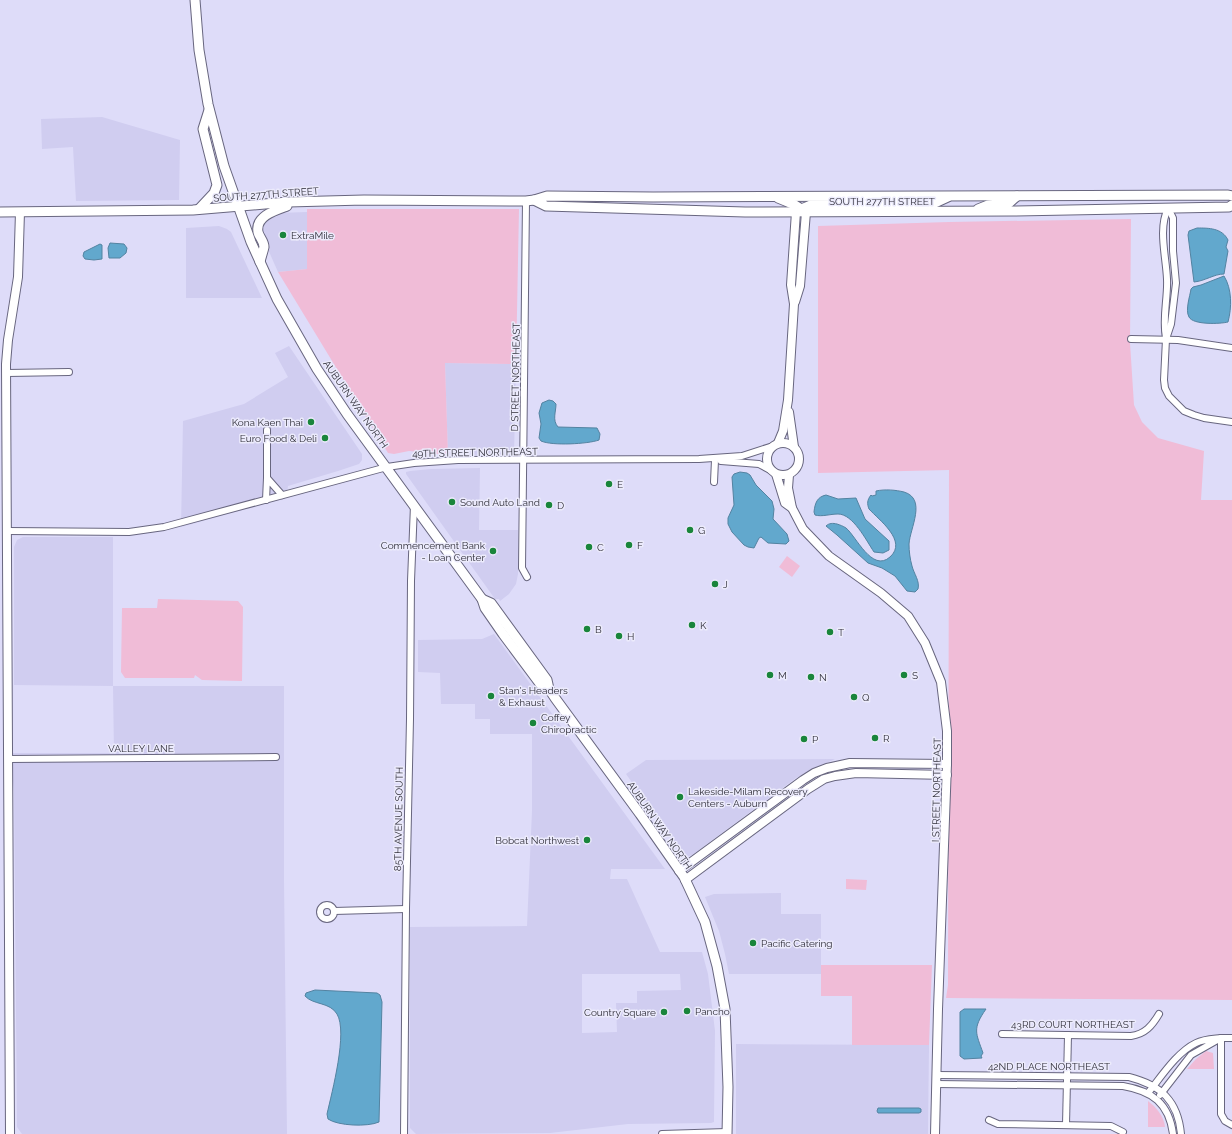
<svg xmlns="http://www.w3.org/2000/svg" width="1232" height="1134" viewBox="0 0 1232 1134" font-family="Raleway,sans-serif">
<rect width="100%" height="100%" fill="#dedcf9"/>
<g fill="#d0cdf0" fill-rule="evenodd">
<path d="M102,117L180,140L179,200L76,201L73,147L42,149L41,119Z"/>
<path d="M307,212V269L278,272L263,238L262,231L265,224L267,220L278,213Z"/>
<path d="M219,226L227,229L231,232L262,298H186V228Z"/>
<path d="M289,346L362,454V460L359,464L338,471L288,486L286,498L181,527L183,421L244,404L288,377L275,353Z"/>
<path d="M445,363L516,364L514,455H448Z"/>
<path d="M480,468L479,530H518V574L516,584L509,594L500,601L499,599H495L406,474V472L410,471L431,469Z"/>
<path d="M23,537H113V686H284V881L287,1134H22L17,1127L14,791L10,753H114L113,686L14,685V547L17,540Z"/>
<path d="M494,634L665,869H611L610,879H627L660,952H702L708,974L715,1031L714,1118V1122L711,1123L628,1124L550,1133L416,1134L410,1128V927L527,926L532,811V734H490V719H475V704H441L440,673L418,672V640L482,639ZM582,974H680L681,990L637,991V1003H616L617,1032L582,1033Z"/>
<path d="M835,759L796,778L692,855L689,856L683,854L626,774L646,760Z"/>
<path d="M781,893V914H821V974H729L725,954L719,931L705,897L714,894Z"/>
<path d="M736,1044L929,1045L928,1134H736Z"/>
</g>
<g fill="#f0bcd7">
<path d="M307,209H519L516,364L445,363L448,455L409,451L394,454L388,453L278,272L307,269Z"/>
<path d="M1131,219L1130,343L1134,405L1142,422L1158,438L1204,451L1201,500H1232V1000L946,998L948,985L949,470L818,473V226L949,222Z"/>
<path d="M787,556L800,566L792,577L779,567Z"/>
<path d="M158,599L238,601L243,607L242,681L202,680L195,675L194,678H125L121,672L122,608H157Z"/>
<path d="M846,879L867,880L866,890L846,889Z"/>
<path d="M821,965H932L929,1045H852V996H821Z"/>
<path d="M1206,1051L1213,1053L1214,1069H1187L1196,1059Z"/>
<path d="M1148,1101C1156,1107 1164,1116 1165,1127H1148Z"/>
</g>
<g fill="#62a8cd" stroke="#5383a1">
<path d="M1197,228C1209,228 1222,228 1228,240L1226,247L1228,251L1224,274C1214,274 1205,281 1194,282L1188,235L1189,231Z"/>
<path d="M110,243L124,244L127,248L126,253L120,258H109L108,248Z"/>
<path d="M100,244L102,245V259L94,260L85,259L83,256L84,252Z"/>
<path d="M1224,276C1232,289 1232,307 1228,322C1220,324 1193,325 1189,317C1185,310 1190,296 1191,289L1193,287L1201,285Z"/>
<path d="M549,400L553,401L556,404C556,412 552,420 558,427L597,428L600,434L599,440C588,444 552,446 541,441L539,438L541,424L539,413L542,403Z"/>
<path d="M740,472L747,473L750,475L756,485L772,501L774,509L773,519L787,534L789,541L786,544L768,543L761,537L759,538L754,548L748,547L744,545L732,532L728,524V518L734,505L732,477L734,474Z"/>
<path d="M876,491C885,489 896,490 904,492C927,499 910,528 909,544C909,551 910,559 912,566C914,574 920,581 918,589L915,592L907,591L895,576L882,568L868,563L837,535L826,526C829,523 833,523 837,524C840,525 843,526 846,528C856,536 872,573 890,557C908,541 879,520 869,509C867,504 867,500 871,495L872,496L876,495Z"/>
<path d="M826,495L838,499L856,498L865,519L889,541V550L883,553L874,552C866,540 853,514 838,514C830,514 822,517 815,515L814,512C815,503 817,497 826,495Z"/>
<path d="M315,990L377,993L380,995L382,1002L379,1122C368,1127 338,1126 328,1119L327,1114C332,1092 348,1032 337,1014C330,1002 313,1005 305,996L306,993Z"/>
<path d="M964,1009H986C972,1029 976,1033 983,1053L981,1056L982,1058L964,1059L960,1056V1012Z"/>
<path d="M878,1108H919L921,1109V1112L919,1113H878L877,1111Z"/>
</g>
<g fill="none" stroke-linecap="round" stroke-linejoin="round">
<defs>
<g id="minor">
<path d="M526,201L522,568L527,577"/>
<path d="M1168,208L1173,218V251L1176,283L1171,324L1166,339L1164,380L1165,388L1169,396L1184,411L1194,415L1204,418L1232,422"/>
<path d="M1166,338C1162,318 1168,298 1167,279C1166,256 1158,229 1168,208"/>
<path d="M1131,339L1178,340L1232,348"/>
<path d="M7,373L69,372"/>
<path d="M721,461L759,464L772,471"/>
<path d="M267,478V430"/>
<path d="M714,482L715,460"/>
<path d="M266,500L267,478L282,495"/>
<path d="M8,531L129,532L164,527L387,467L414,463L458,460L699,459L742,456L773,446"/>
<path d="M8,759L276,757"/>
<circle cx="327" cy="912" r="7"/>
<path d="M334,911L406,909"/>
<path d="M1002,1034L1131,1036C1145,1034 1152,1026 1159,1014"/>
<path d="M1232,1038H1221V1114L1225,1121L1232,1125"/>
<path d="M937,1075L1129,1077C1161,1085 1178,1101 1181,1134"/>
<path d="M936,1084L1123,1086C1152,1091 1169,1103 1173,1134"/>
<path d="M1148,1093C1161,1077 1177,1052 1196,1043C1204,1039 1212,1039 1221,1038L1191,1055L1160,1095"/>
<path d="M989,1120L998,1124L1111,1126L1123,1132"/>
<path d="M1066,1125L1068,1035"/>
<path d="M404,1134L406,909L410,719L411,581L414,505"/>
<path d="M662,1134L727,1132"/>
</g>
<g id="tertiary">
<path d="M795,302L800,286L806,212"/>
<path d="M789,412L794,447"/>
<circle cx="783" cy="459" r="16"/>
<path d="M778,443L783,431L788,400L794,304L791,285L796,212"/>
<path d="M776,474L785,503L792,508L788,488L789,475"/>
<path d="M792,508L803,529L829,556L881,593L908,616L925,643L941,682L947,731V764L938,1009L935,1134"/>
<path d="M679,871L803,780L814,773L827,768L850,763L947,764"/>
<path d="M685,880L808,789L824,779L835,776L856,773L947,775"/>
<path d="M10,1134L6,364L8,340L18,277L20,212"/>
</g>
<g id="secondary">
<path d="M195,0L199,50L208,104L224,166L251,242L277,299L317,369L347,414L482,599L485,608L503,634L541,685L549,689"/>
<path d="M778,198L795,205L806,212"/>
<path d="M534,200L546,206L745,212L1013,211L1229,207L1232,205"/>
<path d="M199,209L214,193L217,185L203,129L209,110"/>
<path d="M978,209L988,205L1009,203L1017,196"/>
<path d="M799,210L811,205L935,203L948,197"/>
<path d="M0,212L193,210L288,202L364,200L526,201L534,200L547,196L653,197L1228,195L1232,196"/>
<path d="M260,262C261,257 263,252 264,247C264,241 259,237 258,232C255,216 276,210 287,206"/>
<path d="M482,599L491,603L547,680L549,689L555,698L640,814L684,877L705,922L717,966L725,1009L728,1087L727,1134"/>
</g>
</defs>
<use href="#minor" stroke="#68667f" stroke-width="8"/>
<use href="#tertiary" stroke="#68667f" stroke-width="10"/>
<use href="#secondary" stroke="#68667f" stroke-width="11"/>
<use href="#minor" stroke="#fff" stroke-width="6"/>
<use href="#tertiary" stroke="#fff" stroke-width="8"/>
<use href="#secondary" stroke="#fff" stroke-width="9"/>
</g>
<g fill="#19853b" stroke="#ecebfc" stroke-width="1.5">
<circle cx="283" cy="235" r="4"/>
<circle cx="311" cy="422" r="4"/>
<circle cx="325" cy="438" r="4"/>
<circle cx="609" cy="484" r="4"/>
<circle cx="452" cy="502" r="4"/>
<circle cx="549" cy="505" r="4"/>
<circle cx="690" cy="530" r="4"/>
<circle cx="629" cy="545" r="4"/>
<circle cx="589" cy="547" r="4"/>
<circle cx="493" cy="551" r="4"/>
<circle cx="715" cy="584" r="4"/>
<circle cx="692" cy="625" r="4"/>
<circle cx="587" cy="629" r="4"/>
<circle cx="830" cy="632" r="4"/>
<circle cx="619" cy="636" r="4"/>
<circle cx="770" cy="675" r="4"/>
<circle cx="904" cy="675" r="4"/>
<circle cx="811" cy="677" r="4"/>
<circle cx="491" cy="696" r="4"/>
<circle cx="854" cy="697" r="4"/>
<circle cx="533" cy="723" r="4"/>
<circle cx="875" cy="738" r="4"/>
<circle cx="804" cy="739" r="4"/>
<circle cx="680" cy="797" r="4"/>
<circle cx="587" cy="840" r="4"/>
<circle cx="753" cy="943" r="4"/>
<circle cx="687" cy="1011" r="4"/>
<circle cx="664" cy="1012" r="4"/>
</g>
<g text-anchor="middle" stroke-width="3" stroke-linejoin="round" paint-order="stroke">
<g font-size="10" fill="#2f2e39" stroke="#ecebfc">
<text transform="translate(266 194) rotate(-4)" y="4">SOUTH 277TH STREET</text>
<text x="882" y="205">SOUTH 277TH STREET</text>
<text transform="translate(515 377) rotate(-89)" y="4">D STREET NORTHEAST</text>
<text transform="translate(356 404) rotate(55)" y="4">AUBURN WAY NORTH</text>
<text transform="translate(475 452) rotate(-1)" y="4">49TH STREET NORTHEAST</text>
<text x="141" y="752">VALLEY LANE</text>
<text transform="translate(936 790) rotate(-89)" y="4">I STREET NORTHEAST</text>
<text transform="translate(398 819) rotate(-89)" y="4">85TH AVENUE SOUTH</text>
<text transform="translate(660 825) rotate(55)" y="4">AUBURN WAY NORTH</text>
<text x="1073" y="1028">43RD COURT NORTHEAST</text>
<text x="1049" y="1070">42ND PLACE NORTHEAST</text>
</g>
<g font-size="10" fill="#2f2e39" stroke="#ecebfc" text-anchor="start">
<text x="291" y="239">ExtraMile</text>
<text x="303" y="426" text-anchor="end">Kona Kaen Thai</text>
<text x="317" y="442" text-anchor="end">Euro Food &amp; Deli</text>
<text x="617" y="488">E</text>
<text x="460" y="506">Sound Auto Land</text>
<text x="557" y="509">D</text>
<text x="698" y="534">G</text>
<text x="485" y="549" text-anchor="end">Commencement Bank<tspan x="485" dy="12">- Loan Center</tspan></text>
<text x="637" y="549">F</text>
<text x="597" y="551">C</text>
<text x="723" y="588">J</text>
<text x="700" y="629">K</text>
<text x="595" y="633">B</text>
<text x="838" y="636">T</text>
<text x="627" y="640">H</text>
<text x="778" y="679">M</text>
<text x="912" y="679">S</text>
<text x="819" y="681">N</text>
<text x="499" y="694">Stan's Headers<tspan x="499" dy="12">&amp; Exhaust</tspan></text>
<text x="862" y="701">Q</text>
<text x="541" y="721">Coffey<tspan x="541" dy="12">Chiropractic</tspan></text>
<text x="883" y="742">R</text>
<text x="812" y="743">P</text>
<text x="688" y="795">Lakeside-Milam Recovery<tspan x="688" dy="12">Centers - Auburn</tspan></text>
<text x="579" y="844" text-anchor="end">Bobcat Northwest</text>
<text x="761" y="947">Pacific Catering</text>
<text x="695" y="1015">Pancho</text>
<text x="656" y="1016" text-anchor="end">Country Square</text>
</g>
</g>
</svg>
